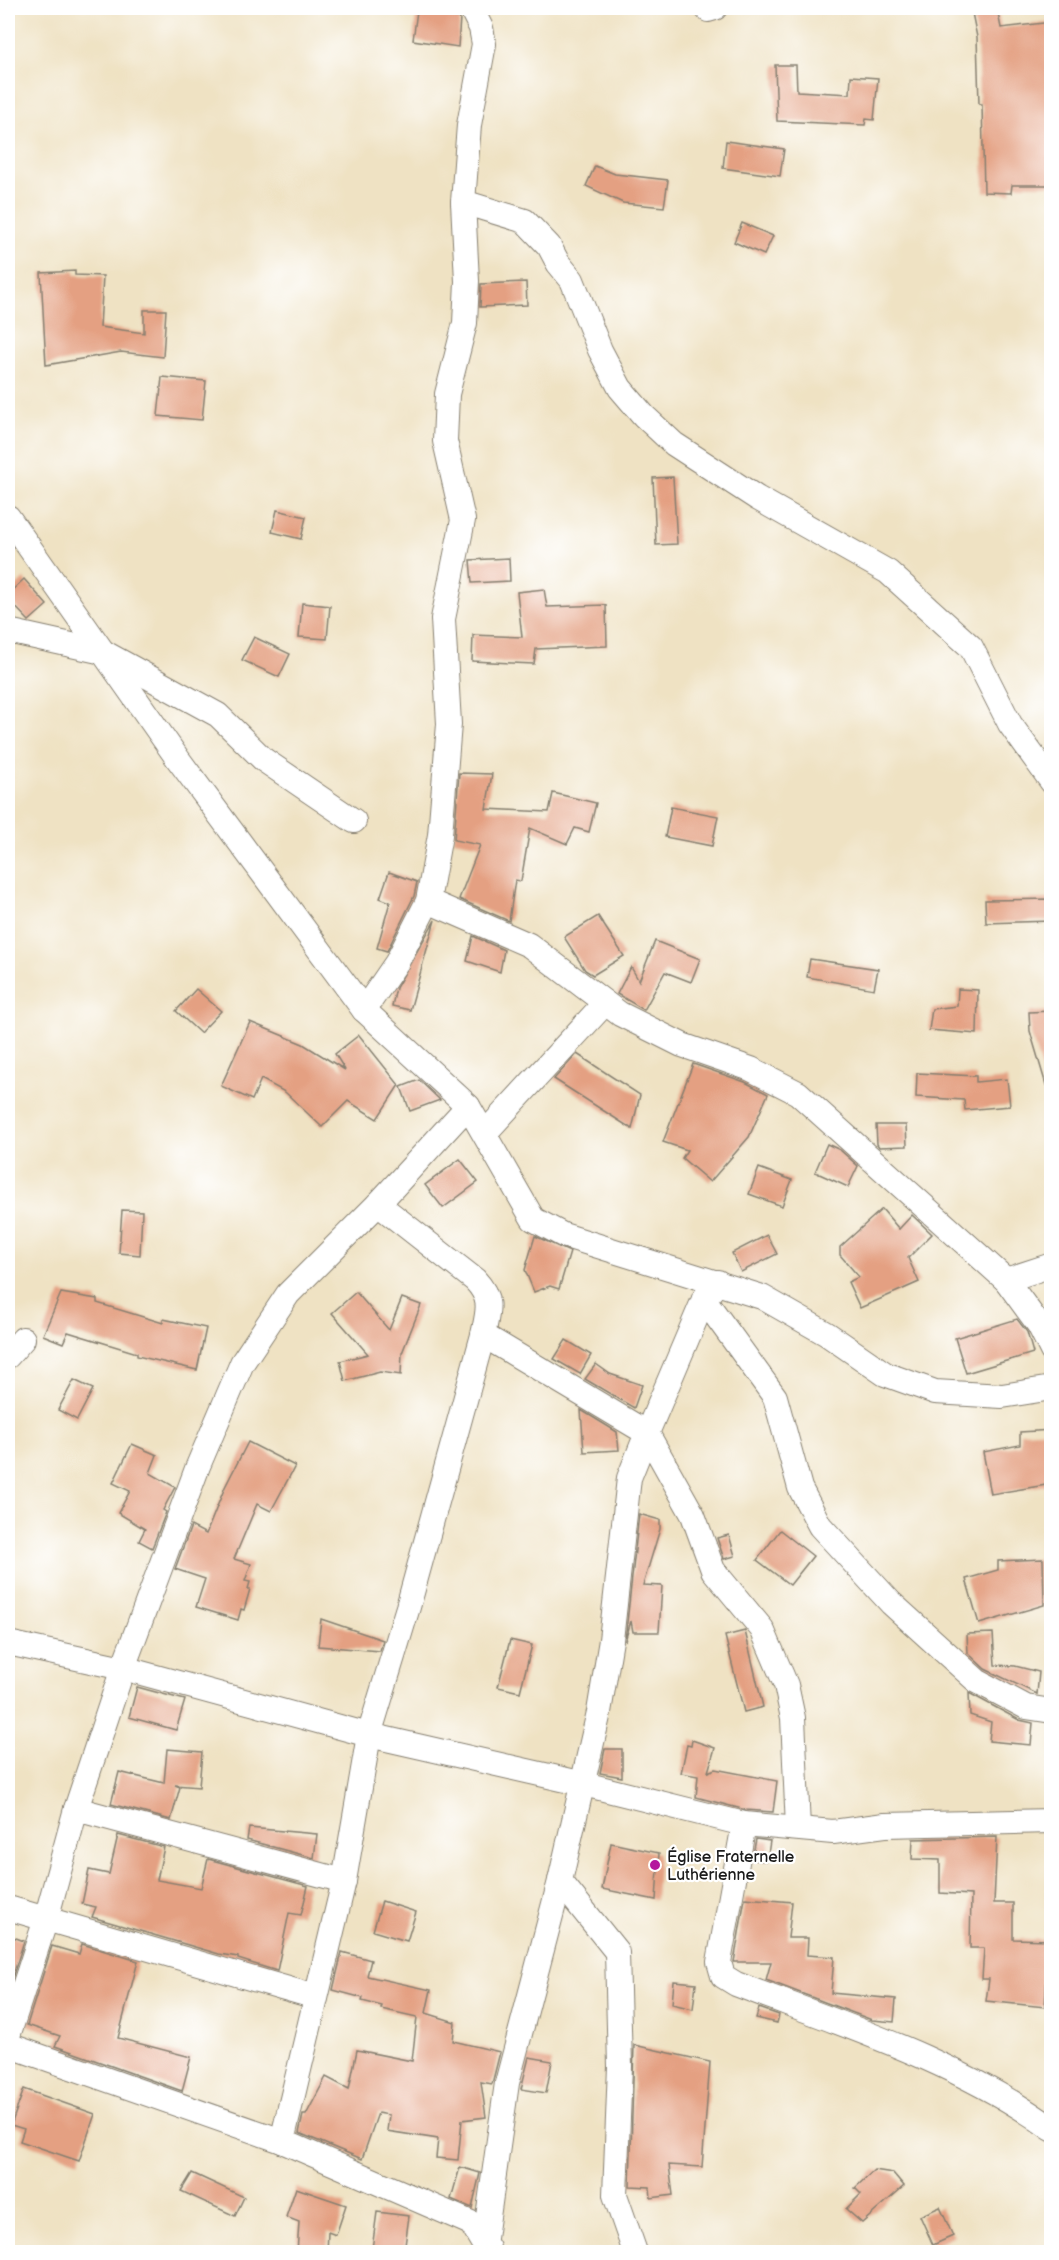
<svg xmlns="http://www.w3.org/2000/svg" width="1059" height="2260" viewBox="0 0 1059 2260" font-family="'Balsamiq Sans',sans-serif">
<rect width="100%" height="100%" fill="#fff"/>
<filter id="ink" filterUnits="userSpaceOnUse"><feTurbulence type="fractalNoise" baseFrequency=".0167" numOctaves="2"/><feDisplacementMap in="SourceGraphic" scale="12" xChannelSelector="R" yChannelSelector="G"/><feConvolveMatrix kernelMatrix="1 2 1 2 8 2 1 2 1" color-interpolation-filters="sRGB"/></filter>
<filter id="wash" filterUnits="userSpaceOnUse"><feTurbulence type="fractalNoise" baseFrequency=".008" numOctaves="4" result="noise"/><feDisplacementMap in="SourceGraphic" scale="24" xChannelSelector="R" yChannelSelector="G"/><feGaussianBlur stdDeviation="1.35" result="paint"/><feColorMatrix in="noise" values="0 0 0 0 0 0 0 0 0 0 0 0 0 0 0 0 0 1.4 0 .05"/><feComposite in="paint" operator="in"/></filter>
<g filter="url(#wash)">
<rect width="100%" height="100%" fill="#efe2c3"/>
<g id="blocks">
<g fill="#e4a082">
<path d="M971,8H997L1001,28L1052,22V185H1012L1011,193L984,192L982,104H979L977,37Z"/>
<path d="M417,11L460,18L458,47L413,40Z"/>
<path d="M775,65H796L797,91L850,94L851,76L878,78L874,120L866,119L865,125L777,121Z"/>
<path d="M726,141L784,149L780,176L723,168Z"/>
<path d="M595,166L615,174L668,180L664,207L623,203L586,186Z"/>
<path d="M742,223L773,236L764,255L734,242Z"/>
<path d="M75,271V275L103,276L100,327L144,333V310H166L163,357L121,352L46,365L41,273Z"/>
<path d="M526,282L527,305L480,307L481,284Z"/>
<path d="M162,377L206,381L202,420L158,416Z"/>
<path d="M673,477L677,544L656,545L653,478Z"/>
<path d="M277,510L306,517L301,539L272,532Z"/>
<path d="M509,558L510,581L472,583L470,560Z"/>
<path d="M24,579L47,605L29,621L8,599V594Z"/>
<path d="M544,589L547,607L606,605L607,646L536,649L534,664L472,661L473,635L522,637L517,592Z"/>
<path d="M302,603L330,606L327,639L299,637Z"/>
<path d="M254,637L290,654L279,677L242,660Z"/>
<path d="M459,773L492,774L486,809L549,812L553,793L596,803L589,832L575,828L567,844L530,828L521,881L515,880L509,921L459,899L480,845L454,840Z"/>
<path d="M671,807L718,816L712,846L665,837Z"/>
<path d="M389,872L417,882L414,896L387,951L377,948L390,902L380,898Z"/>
<path d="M1052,899V921L986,923L985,900Z"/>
<path d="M598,916L624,956L593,975L585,970L564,937Z"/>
<path d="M435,920L410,1010L392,1006L396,988Z"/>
<path d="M473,936L504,950L500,972L467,961Z"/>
<path d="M655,941L700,959L691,982L665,972L644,1010L617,994L631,967L639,981Z"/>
<path d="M810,959L878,969L874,989L807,977Z"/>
<path d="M196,989L221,1011L200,1033L176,1011Z"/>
<path d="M958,989L978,990L977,1034L929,1030L932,1009L957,1006Z"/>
<path d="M1052,1011V1084L1046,1085L1030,1031L1029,1012Z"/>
<path d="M250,1022L303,1044L345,1070L335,1054L359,1035L399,1085L377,1119L348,1101L322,1127L285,1092L261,1079L252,1100L221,1086Z"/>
<path d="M577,1054L640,1095L632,1129L554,1079Z"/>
<path d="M693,1064L745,1082L768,1094L749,1137L710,1182L682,1158L687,1150L663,1142Z"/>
<path d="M917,1073L976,1076V1082L1007,1079L1010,1106L965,1110L964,1100L916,1097Z"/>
<path d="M419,1080L440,1100L410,1111L401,1087Z"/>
<path d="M876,1125H906L907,1146L879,1147L877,1144Z"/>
<path d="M827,1144L840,1150L858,1166L848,1187L815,1172Z"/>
<path d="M460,1159L478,1182L443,1208L425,1185Z"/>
<path d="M759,1168L792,1180L782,1206L749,1194Z"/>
<path d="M882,1209L899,1229L912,1215L932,1234L908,1258L919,1282L860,1308L848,1282L859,1277L840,1255V1247Z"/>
<path d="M122,1210L142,1211L140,1255L119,1253Z"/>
<path d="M767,1235L777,1254L741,1272L732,1253Z"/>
<path d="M535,1236L570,1252L559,1289L550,1286L534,1292L525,1270Z"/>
<path d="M356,1292L389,1330L402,1298L421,1305L402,1353L401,1375L380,1372L345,1381L340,1361L368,1354L332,1313Z"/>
<path d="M61,1293L97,1299V1303L163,1323V1319L206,1328L197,1370L137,1356V1353L68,1332L63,1343L43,1335Z"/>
<path d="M1017,1319L1027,1332L1033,1353L966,1373L955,1338Z"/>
<path d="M566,1340L591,1355L580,1374L554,1359Z"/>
<path d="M596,1364L610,1374L642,1385L634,1408L585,1379Z"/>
<path d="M74,1380L93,1389L77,1420L58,1410Z"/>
<path d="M581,1410L617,1432L619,1450L584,1452Z"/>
<path d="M1052,1430V1484L991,1494L983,1452L1020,1445V1432Z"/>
<path d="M248,1442L295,1466L271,1511L257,1504L234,1559L251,1564L245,1581L250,1582L248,1589H250L244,1610L241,1609L238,1620L196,1607L205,1579L175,1569L191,1526L206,1534L225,1487Z"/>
<path d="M132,1444L157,1455L150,1473L175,1487L163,1510L166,1512L152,1548L139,1541L145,1529L118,1513L130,1491L113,1483Z"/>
<path d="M639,1514L660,1520V1529L643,1585L662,1586L659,1632H633L631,1621L625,1641Z"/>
<path d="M780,1530L813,1556L790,1585L757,1560Z"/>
<path d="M729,1535L735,1556L724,1559L717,1538Z"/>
<path d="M1043,1559L1044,1605L979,1624L966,1579L998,1570V1561Z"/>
<path d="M321,1619L383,1640L380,1651L318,1646Z"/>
<path d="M745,1631L763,1707L744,1712L725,1636Z"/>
<path d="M993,1633L995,1665L1015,1666L1039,1672L1037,1694L985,1669L968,1653L967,1634Z"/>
<path d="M510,1640L532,1645L520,1692L498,1687Z"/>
<path d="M137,1687L185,1700L176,1730L129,1717Z"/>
<path d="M969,1693L1019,1720L1033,1723L1031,1745L989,1741L991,1722L970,1715Z"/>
<path d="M692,1740L715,1748L708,1772L715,1769L777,1781L773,1812L746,1810L696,1797L698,1776L681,1773L687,1745L691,1746Z"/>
<path d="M167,1749L202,1752L199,1787L175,1785L180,1787L171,1820L111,1804L119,1772L164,1783Z"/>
<path d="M605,1749H622V1777L600,1773Z"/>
<path d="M249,1828L317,1834L314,1858L247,1840Z"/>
<path d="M118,1835L164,1847L157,1880L201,1888L208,1859L308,1886L301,1915L289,1913L277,1971L238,1959V1957L219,1954L92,1917L96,1907L82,1904L89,1870L109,1874Z"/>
<path d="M997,1837L994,1903H1013V1939L1049,1940L1045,2007L986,2001L989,1979H982L984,1948H970L971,1895L940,1893V1860L912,1859L913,1839Z"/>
<path d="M756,1839L770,1841L767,1861L752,1860Z"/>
<path d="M611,1843L659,1853L656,1900L602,1889Z"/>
<path d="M745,1898L792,1902L788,1938H808L807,1955L834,1957L831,1993L896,1999L894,2022L872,2020L766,1980L771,1962H734Z"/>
<path d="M382,1901L416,1912L407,1941L373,1931Z"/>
<path d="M8,1935L24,1941L8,1991Z"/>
<path d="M82,1944L138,1961L118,2038L191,2057L182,2091L55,2046L60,2036L27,2025L52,1946L79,1954Z"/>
<path d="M342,1952L371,1960L367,1976L431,1990L426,2013L455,2022L453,2041L500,2052L492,2084L481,2082L486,2117L462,2120L458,2160L436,2158L438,2139L387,2131L389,2115L378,2113L362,2159L299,2133L303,2115H306L326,2077L349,2089L357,2050L412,2061L417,2017L381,2009L382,2006L362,2001L363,1998L333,1990Z"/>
<path d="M674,1981L696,1983L693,2009L672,2004Z"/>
<path d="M759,2008L779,2015L777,2023L756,2018Z"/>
<path d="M634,2045L710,2062L702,2167L669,2165L673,2195L651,2198L650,2187L630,2186Z"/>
<path d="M529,2057L552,2061L546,2093L521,2089Z"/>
<path d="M24,2089L95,2114L79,2161L20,2141L24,2129L11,2125Z"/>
<path d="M460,2167L480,2173L472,2208L451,2199Z"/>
<path d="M874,2170L893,2173L904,2186L862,2223L846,2209L861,2194L855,2188Z"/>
<path d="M192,2173L244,2197L235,2216L181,2191Z"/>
<path d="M296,2188L346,2205L336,2235L328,2232L327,2253H297L299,2222L286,2217Z"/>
<path d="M940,2207L953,2236L933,2245L920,2216Z"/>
<path d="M377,2212L409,2216L404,2253L372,2249Z"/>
</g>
</g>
</g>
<g filter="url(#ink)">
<use href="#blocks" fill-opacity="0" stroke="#867f70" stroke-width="1.5"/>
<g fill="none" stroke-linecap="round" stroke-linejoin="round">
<defs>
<g id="minor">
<path d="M708,10L715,8"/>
<path d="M463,202L525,221L549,246L558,263L572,280L600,350L620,388L644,416L674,444L757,498L888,572L971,647L1010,724L1052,782"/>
<path d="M8,517L178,759L364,1010L468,1106L378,1204L288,1294L242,1363L198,1466L123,1668L76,1809L46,1919L8,2036"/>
<path d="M8,631L103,652L218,715L264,760L354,821"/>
<path d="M428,901L529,945L620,1014L682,1045L751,1069L798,1093L1006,1280L1039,1325L1052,1351"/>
<path d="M364,1010L397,962L428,901L440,835L449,724L443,619L463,520L445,441L447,394L465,323L467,281L463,202L469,125L484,44L481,28L471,8"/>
<path d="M468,1106L533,1219L563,1235L762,1297L827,1334L885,1374L935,1392L1002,1396L1052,1388"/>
<path d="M485,1133L605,1003"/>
<path d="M1006,1280L1052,1265"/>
<path d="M718,1282L704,1299L647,1433L693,1515L713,1570L762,1629L786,1685L793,1718L798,1828"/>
<path d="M704,1299L775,1397L800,1488L820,1526L891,1603L977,1681L1026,1707L1052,1711"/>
<path d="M483,1335L647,1433L629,1478L611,1640L599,1712L560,1881L507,2083L484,2245"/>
<path d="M8,1356L23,1339"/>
<path d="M8,1643L123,1668L369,1735L584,1784L744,1824L833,1832L885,1825L1052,1821"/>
<path d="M76,1809L344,1881"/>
<path d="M744,1824L719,1962L723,1976L736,1984C841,2024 961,2062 1052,2129"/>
<path d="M560,1881L617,1952L620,2066L615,2195L635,2252"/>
<path d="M8,1908L316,1997"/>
<path d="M8,2045L282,2141L471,2223L484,2245L488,2248"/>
<path d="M282,2141L344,1881L369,1735L408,1607L483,1335C488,1311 493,1299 475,1280L378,1204"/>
</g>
</defs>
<use href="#minor" stroke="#867f70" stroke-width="26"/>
<use href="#minor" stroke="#fff" stroke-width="24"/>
</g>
</g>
<circle fill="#b5179e" stroke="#fff" stroke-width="2" cx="655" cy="1865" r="6"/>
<g text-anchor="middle" stroke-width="4.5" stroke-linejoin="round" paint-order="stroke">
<g font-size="16" fill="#1c1c1c" stroke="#fff" text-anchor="start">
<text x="667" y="1862">Église Fraternelle<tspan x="667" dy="18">Luthérienne</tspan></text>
</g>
</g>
<rect width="1059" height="2260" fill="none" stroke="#fff" stroke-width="30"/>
</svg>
